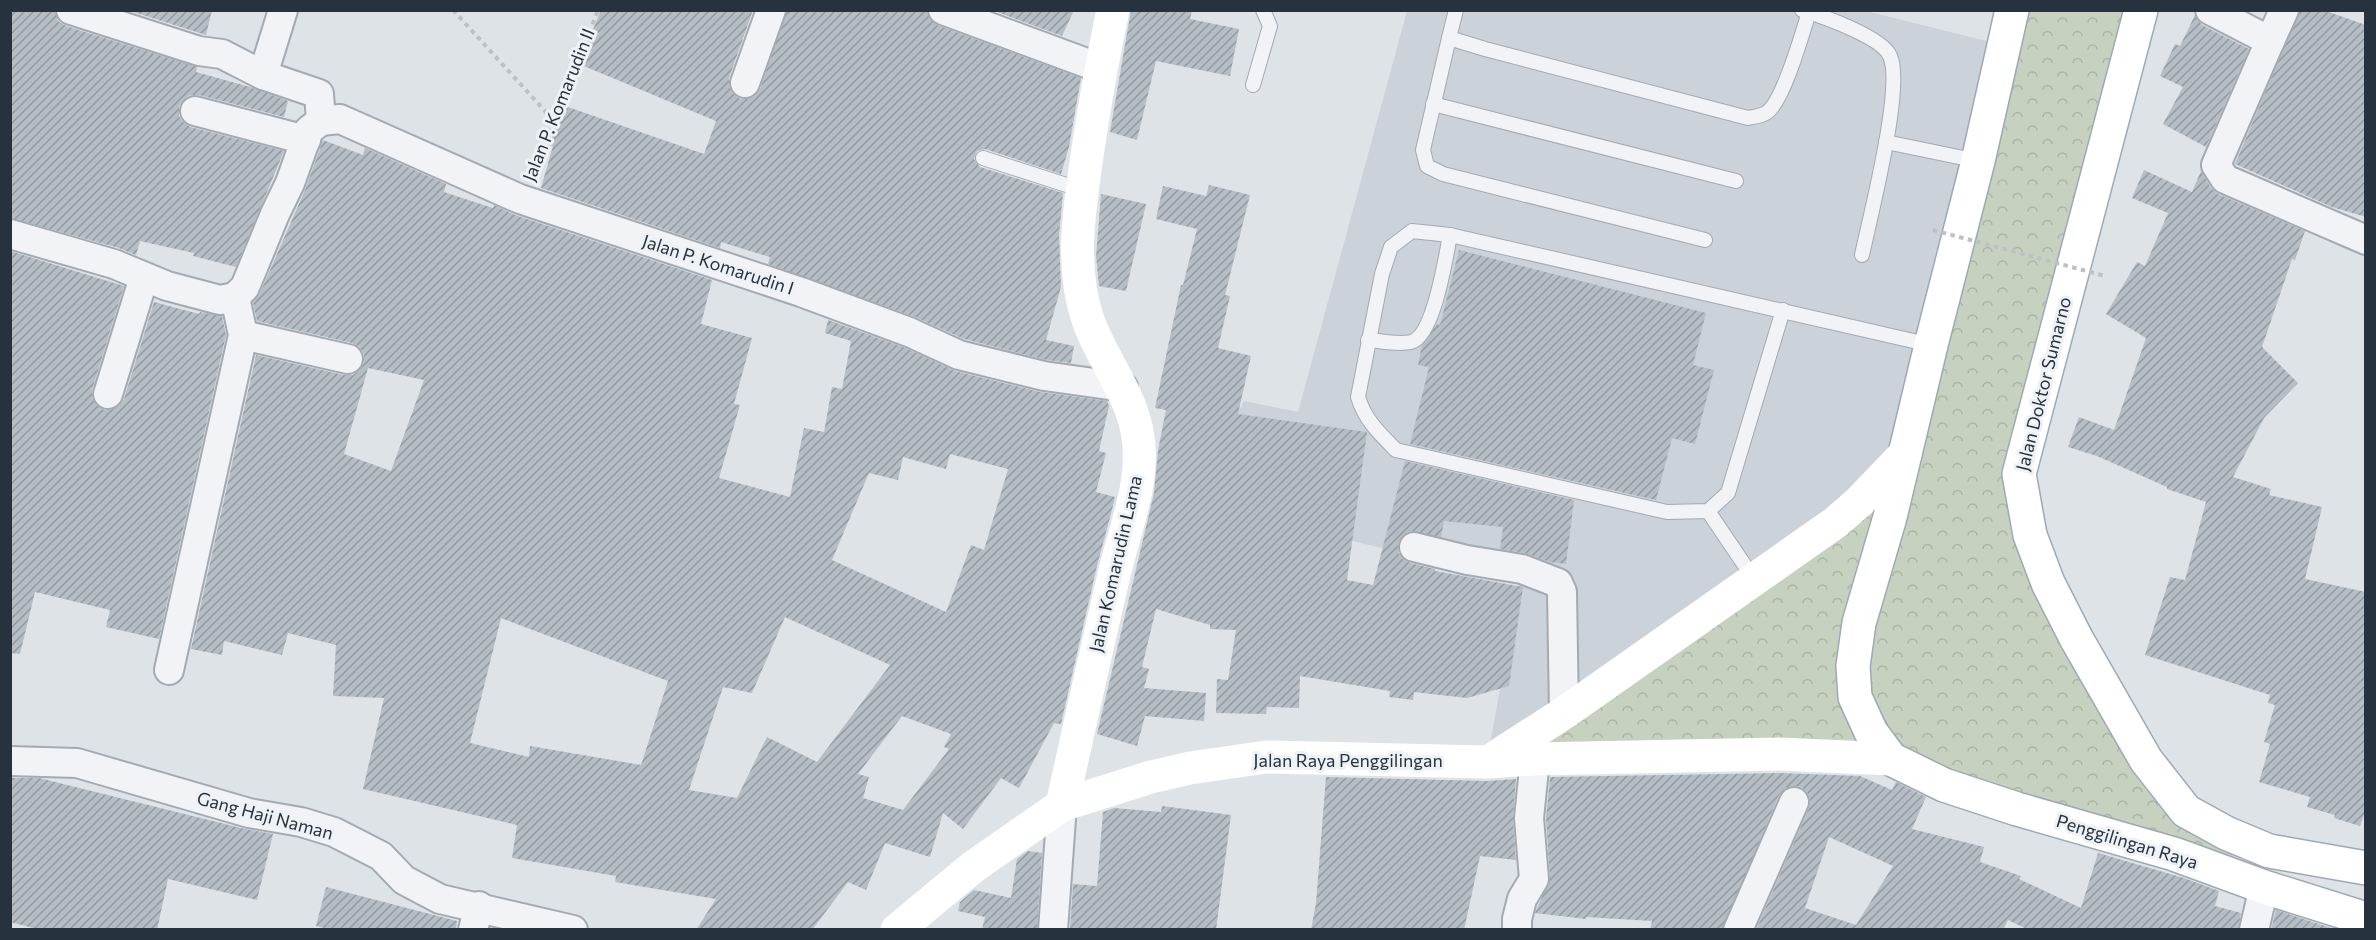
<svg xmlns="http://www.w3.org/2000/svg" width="2376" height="940" viewBox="0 0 2376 940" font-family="Commissioner,sans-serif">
<defs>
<pattern id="park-crowns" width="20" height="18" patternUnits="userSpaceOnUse" patternTransform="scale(1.5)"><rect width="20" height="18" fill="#c6d2bf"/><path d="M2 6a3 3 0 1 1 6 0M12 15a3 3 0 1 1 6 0" fill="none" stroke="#aab5a5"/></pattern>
<pattern id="building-hatch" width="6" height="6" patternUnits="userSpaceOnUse" patternTransform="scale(1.5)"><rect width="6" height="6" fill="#b5bdc5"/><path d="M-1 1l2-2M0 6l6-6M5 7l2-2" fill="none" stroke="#939aa1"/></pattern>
</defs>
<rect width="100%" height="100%" fill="#dee3e8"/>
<path fill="#ccd2da" d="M1407,11H1866L2003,45L1905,454L1487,762L1519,581L1190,502L1244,401L1298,412Z"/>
<path fill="url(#park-crowns)" d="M2013,11H2141L2019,474L2031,536L2187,811L2264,887L1891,759L1487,762L1905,454Z"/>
<g fill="url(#building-hatch)" fill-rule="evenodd">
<path d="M10,10H55L58,21L66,26L197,67L196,72L250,87L288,101L284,117L199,95H190L184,99L179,106V116L183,122L190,127L284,151L236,267L193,256L194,253L140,241L136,255L119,248L10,218Z"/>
<path d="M127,10H212L206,35Z"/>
<path d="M601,10H753L729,78V85L732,93L740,99H747L755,96L760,89L787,10H927L930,20L937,25L1081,78L1069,147L1061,174L985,149L977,151L974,159L980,167L1063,193L1059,235L1061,287L1046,340L1074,346L1071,363L1047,360L964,339L915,317L768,264L770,257L721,242L720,248L541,188L553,146L549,145L562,105L704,154L716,121L579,64Z"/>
<path d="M992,10H1074L1062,36Z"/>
<path d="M1131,10H1192L1190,19L1239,29L1230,76L1156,61L1137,140L1110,132Z"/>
<path d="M2300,10H2323L2366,25V217L2332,207L2235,164Z"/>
<path d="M2195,15L2202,25L2249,49L2206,147L2163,124L2183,87L2160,76L2175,44L2180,46Z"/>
<path d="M323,140L363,155L365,148L446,184L444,192L493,208L494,205L515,215L712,280L701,324L752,338L734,404L740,405L719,478L790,497L804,428L824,432L832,387L842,389L851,341L825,333L828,320L903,347L955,371L1040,392L1107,401L1109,406L1099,451L1106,453L1096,492L1115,497L1114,502L1096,570L1061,724L1054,723L1019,788L1001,778L963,829L943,813L930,857L885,843L866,890L848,882L812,930H696L716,899L615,882L616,876L512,858L517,825L363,789L384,698L333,696L336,645L288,633L282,655L224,641L222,655L191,649L256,355L344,375H353L360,370L364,363V354L359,347L352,343L257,321L253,302L260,293L305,190ZM368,368L424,380L391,471L344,454ZM950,454L1008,469L984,550L971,545L946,612L832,560L869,473L898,480L903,457L946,469ZM785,617L890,665L817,762L767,737L737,798L689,790L723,687L752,693ZM501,618L668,681L641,765L530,746L529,757L470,743ZM902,716L951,734L944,747L949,749L903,810L863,798L869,777L858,774Z"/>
<path d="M2144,170L2192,192L2201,171L2211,188L2218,194L2305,231L2295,260L2292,259L2262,347L2298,383L2264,418L2233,477L2271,489L2269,495L2322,507L2305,579L2366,592V809L2360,826L2334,818L2335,815L2307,807L2310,797L2259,782L2270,744L2264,742L2275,705L2268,703L2270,695L2145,655L2170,577L2185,580L2206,502L2167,489V487L2097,456L2068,447L2079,417L2114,430L2146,338L2106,314L2137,262L2145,266L2168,213L2132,198Z"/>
<path d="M1209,185L1250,195L1225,295L1230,296L1218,348L1251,356L1238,414L1367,432L1347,580L1373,585L1405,461L1574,500L1566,564L1550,562L1525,553L1500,549L1503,527L1444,521L1441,537L1410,531L1403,535L1398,543V552L1403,559L1410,563L1435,569V571L1523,587L1509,686L1467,698L1414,692L1413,700L1389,697L1390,691L1300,676L1299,708L1267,707L1266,714L1216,713L1217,679L1228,680L1236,630L1210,629V625L1156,609L1142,667L1149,669L1144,688L1206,693L1204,721L1145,716L1137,746L1097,734L1154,493L1158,450L1166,410L1155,408L1181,285H1183L1197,229L1156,219L1163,186L1206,196Z"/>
<path d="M1101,194L1146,204L1126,291L1099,286L1096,256Z"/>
<path d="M1459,250L1706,313L1693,365L1714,370L1695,444L1672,438L1656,500L1410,444L1429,367L1418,365L1422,345L1437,324L1440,325Z"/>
<path d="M10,251L124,286L92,390V398L96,405L104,410H111L119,406L124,399L154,302L199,314L200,312L222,316L226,335L159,639L106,627L110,610L35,592L20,654L10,653Z"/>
<path d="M1780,773L1860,776L1892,790L1896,782L1926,797L1912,829L1984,847L1980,862L2021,876L2019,879L2081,908L2098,853L2184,878L2219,891L2215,906L2241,913L2238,930H2029L2008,920L2003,930H1756L1809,808L1810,800L1807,792L1801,787L1793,786L1785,788L1779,795L1722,930H1650L1652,921L1586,917V919L1535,913L1550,878L1546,818L1550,777ZM1829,837L1893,866L1856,925L1805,908Z"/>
<path d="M1326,777L1487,781L1516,779L1513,819L1516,860L1480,856L1464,930H1311L1316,903Z"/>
<path d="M10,778H39L245,829L273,834L257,900L168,879L157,930H41L10,922Z"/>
<path d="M1162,806L1231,815L1216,930H1070L1073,884L1097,886L1103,812L1114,808L1161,812Z"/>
<path d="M1028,851L1042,853L1037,930H982L985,917L958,911L960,902L974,890L1011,898L1017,859Z"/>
<path d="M326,887L457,921L456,930H332L316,926Z"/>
<path d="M2276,910L2337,930H2271Z"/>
</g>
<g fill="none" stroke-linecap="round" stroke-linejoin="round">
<defs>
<g id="lane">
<path d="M1456,10L1449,38L1485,49L1748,118C1753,117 1761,116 1766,113C1783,103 1802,34 1809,12"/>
<path d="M1802,10C1822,16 1882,37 1890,56C1904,86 1870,217 1862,255"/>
<path d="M1449,38L1423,150L1427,166L1443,174L1705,240"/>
<path d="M1253,85L1270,26L1263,10"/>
<path d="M1433,104L1736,181"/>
<path d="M1886,142L1978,161"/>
<path d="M983,158L1082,190"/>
<path d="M1783,310L1728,493L1708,511L1667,512L1396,450C1379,433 1365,420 1358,397L1382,274L1391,247L1412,231L1450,235L1931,345"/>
<path d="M1368,340C1381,341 1398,345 1411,342C1434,336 1446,256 1450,235"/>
<path d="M1708,511L1754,579"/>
</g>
<g id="street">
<path d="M71,10L199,51L222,54L263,75L319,94L321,121"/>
<path d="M943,10L1100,68"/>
<path d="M2210,10L2270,41L2284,10"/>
<path d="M2270,41L2216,165L2225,179L2366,240"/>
<path d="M263,75L283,10"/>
<path d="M745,83L771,10"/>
<path d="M195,111L306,140"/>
<path d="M321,121L340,119L520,199L801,292L909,332L959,355L1044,376L1123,387"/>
<path d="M10,234L114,264L167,286L220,300L235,297L245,287L275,214L290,183L309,130L321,121"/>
<path d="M243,335L348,359"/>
<path d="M108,394L144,277"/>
<path d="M1414,547L1467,560L1522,569L1558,583L1562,592L1564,713"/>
<path d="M169,670L243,335L235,297"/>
<path d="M10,761L77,763L249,813L301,822L334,832L381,856L404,880L440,899L573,930"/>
<path d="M473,930L479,906"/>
<path d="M1053,930L1062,805"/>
<path d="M1517,930V919L1522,899L1534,879L1529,818L1535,759"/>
<path d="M1738,930L1794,802"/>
<path d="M2254,930L2264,887"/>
</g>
<g id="primary">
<path d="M2012,10L1978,161L1931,345L1890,517L1859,623L1853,666L1855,697L1871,732L1891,759L1944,785L2017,809L2174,854L2264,887L2366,919"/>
<path d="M2141,10L2019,474L2030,535L2048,583L2076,638L2146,760L2186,811L2226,833L2269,851L2366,868"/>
</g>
</defs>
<use href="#lane" stroke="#a3aab2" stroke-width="16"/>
<use href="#street" stroke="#a3aab2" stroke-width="32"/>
<use href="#primary" stroke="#9da9b4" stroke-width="36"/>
<g stroke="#bcc1c6" stroke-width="4" stroke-dasharray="4.5 4.5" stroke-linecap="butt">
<path d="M453,10L555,122"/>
<path d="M531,174L555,122L598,10"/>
</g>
<use href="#lane" stroke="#f1f3f6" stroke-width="14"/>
<use href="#street" stroke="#f1f3f6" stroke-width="28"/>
<g stroke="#fff" stroke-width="33">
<path d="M1491,760L1564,713L1836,522L1859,502L1905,454"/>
<path d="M1062,805C1079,728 1096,651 1114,575C1124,531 1145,483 1138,437C1132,394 1102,360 1088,320C1069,264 1080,206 1088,149C1095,102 1103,57 1113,10"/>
<path d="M897,930L973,867L1062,805L1151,777L1190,768L1266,757L1487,762L1535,759L1780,754L1891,759"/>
</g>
<use href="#primary" stroke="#fff" stroke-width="33"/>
<path stroke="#bcc1c6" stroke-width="4" stroke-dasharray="4.5 4.5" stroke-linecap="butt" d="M1933,230L2105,276"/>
</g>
<g text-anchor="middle" stroke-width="6" stroke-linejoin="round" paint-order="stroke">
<g font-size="18" fill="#27323f" stroke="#eef2f6">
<text transform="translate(559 105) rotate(-68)" y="6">Jalan P. Komarudin II</text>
<text transform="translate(718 265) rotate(18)" y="6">Jalan P. Komarudin I</text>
<text transform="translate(2044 384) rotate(-76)" y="6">Jalan Doktor Sumarno</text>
<text transform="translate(1116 564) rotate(-77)" y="6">Jalan Komarudin Lama</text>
<text x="1348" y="767">Jalan Raya Penggilingan</text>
<text transform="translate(265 816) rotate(15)" y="6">Gang Haji Naman</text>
<text transform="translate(2127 842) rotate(17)" y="6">Penggilingan Raya</text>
</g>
</g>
<rect width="2376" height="940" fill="none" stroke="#27323f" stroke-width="24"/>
</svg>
